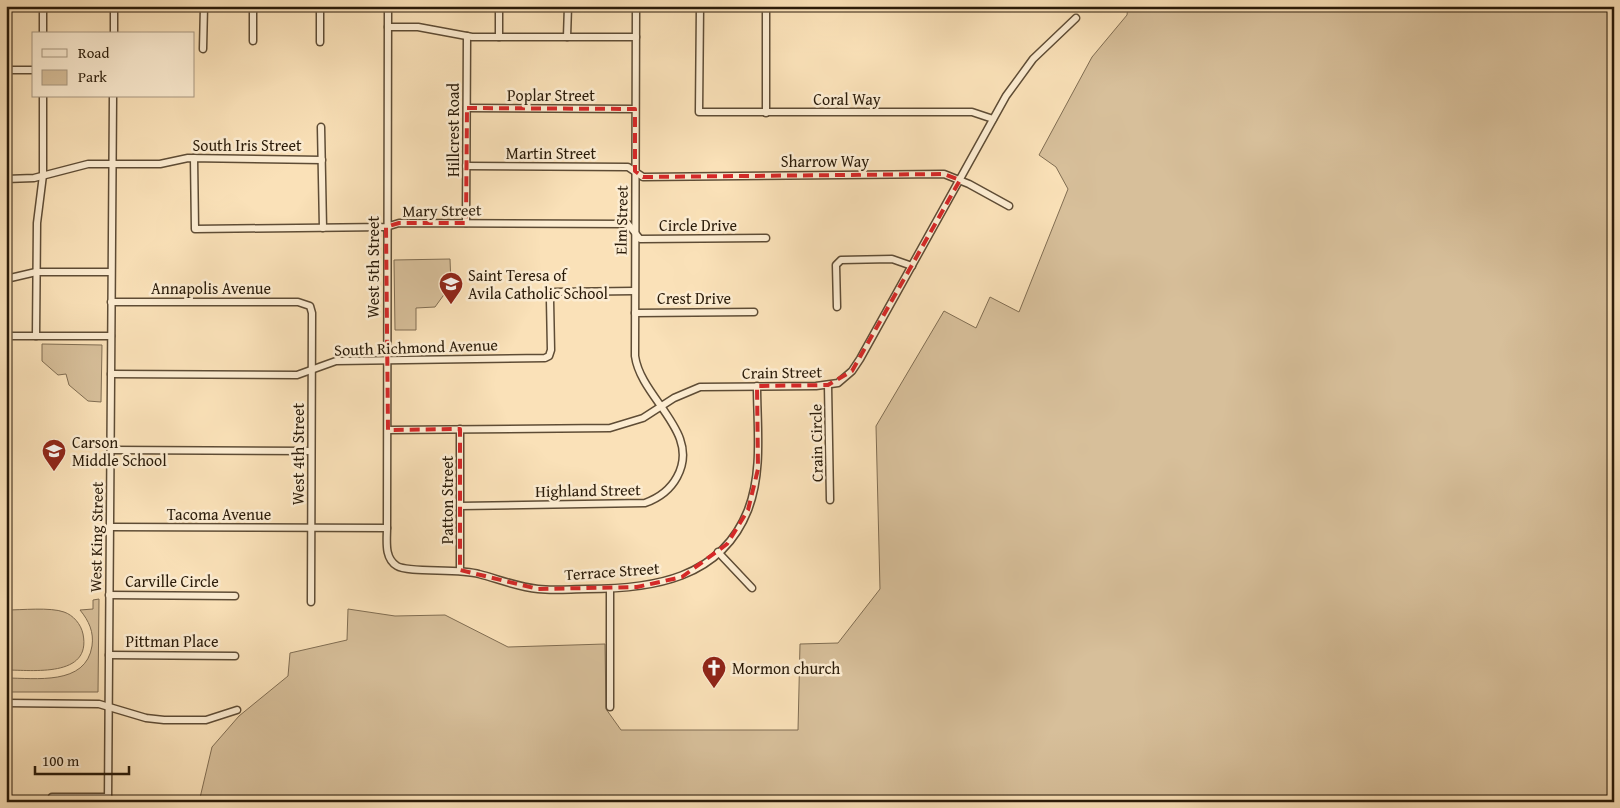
<svg xmlns="http://www.w3.org/2000/svg" width="1620" height="808" viewBox="0 0 1620 808" font-family="'Gentium Book Plus',serif">
<rect width="100%" height="100%" fill="#fae1b8"/>
<filter id="stains"><feTurbulence type="fractalNoise" baseFrequency=".004" numOctaves="4"/><feColorMatrix values="0 0 0 0 .2 0 0 0 0 .09 0 0 0 0 .02 0 0 0 .5 -.17"/></filter>
<radialGradient id="worn" r=".72"><stop offset=".6" stop-color="#630" stop-opacity="0"/><stop offset="1" stop-color="#630" stop-opacity=".3"/></radialGradient>
<g fill="#d7bf9a" stroke="#806d52">
<path d="M1128,6H1614V802H199L212,747L239,716L288,676L290,653L347,640L348,609L395,616L445,615L508,647L605,644L606,709L621,730H798L800,644L838,643L880,589L876,426L944,311L976,328L990,297L1019,312L1068,189L1056,167L1039,155L1092,57L1127,15Z"/>
<path d="M450,259L451,285L435,307L416,308V330H395L394,260Z"/>
<path d="M42,344L102,345L101,402L88,401L69,385L66,374L58,375L42,361Z"/>
<path d="M99,599L98,692H6V678C35,678 86,686 92,646C94,632 89,621 80,610L93,609V600Z"/>
<path d="M6,610C22,610 50,607 64,612C73,615 81,624 83,634C92,678 32,670 6,670Z"/>
</g>
<g fill="none" stroke-linecap="round" stroke-linejoin="round">
<defs>
<g id="minor">
<path d="M253,6V41"/>
<path d="M388,6L387,528C387,541 384,558 397,566C408,573 460,568 479,574C498,579 518,587 538,589C554,591 571,589 587,589C652,589 721,579 748,510C763,471 757,427 757,386"/>
<path d="M700,6L699,112H972L993,119"/>
<path d="M766,9V113"/>
<path d="M388,27H418L472,37H636"/>
<path d="M43,34V6"/>
<path d="M114,34V6"/>
<path d="M499,37V6"/>
<path d="M567,37L568,6"/>
<path d="M320,42V6"/>
<path d="M203,49L204,6"/>
<path d="M6,70H34"/>
<path d="M467,108L635,109"/>
<path d="M321,127L323,228"/>
<path d="M194,158L195,229L386,227L399,223L628,224L640,239L766,238"/>
<path d="M466,166L628,167L643,177L944,174L969,184L1009,206"/>
<path d="M6,179L34,178L88,164H160L188,158L322,160"/>
<path d="M466,223L467,36"/>
<path d="M6,279L36,272H111"/>
<path d="M111,302H298L310,306L312,313L311,602"/>
<path d="M837,307L836,265L841,260L892,259L912,266"/>
<path d="M635,313L754,312"/>
<path d="M6,336H111"/>
<path d="M36,336L37,223L43,175V96"/>
<path d="M111,374L297,375L336,361L545,358L549,356L551,350L550,300L555,292L634,291"/>
<path d="M828,385L830,500"/>
<path d="M460,429V570"/>
<path d="M388,430L610,428L643,418L674,398L700,387L816,386L838,383L852,371L860,359L1006,96L1033,59L1076,18"/>
<path d="M111,450L311,451"/>
<path d="M460,506L645,503C659,498 670,490 677,477C702,432 641,399 635,356L636,6"/>
<path d="M110,527L387,528"/>
<path d="M718,552L752,588"/>
<path d="M610,589V707"/>
<path d="M109,595L235,596"/>
<path d="M109,655L235,656"/>
<path d="M6,703L99,704L146,718L164,720H206L237,710"/>
<path d="M52,797H108"/>
<path d="M108,802L113,96"/>
</g>
</defs>
<use href="#minor" stroke="#5e4c35" stroke-width="9"/>
<use href="#minor" stroke="#fcecd1" stroke-width="6"/>
</g>
<path fill="none" stroke="#d62828" stroke-width="4" stroke-dasharray="10 6" stroke-linejoin="round" d="M467,108L635,109V171L643,177L944,174L960,180L852,371L828,385L757,386L758,469L748,510L727,544L682,577L637,587L538,589L460,570V429L388,430L386,227L399,223H466Z"/>
<defs>
<symbol id="school-pin" viewBox="-11 -11 22 30"><path d="M0 17L-7.5 6A9.5 9.5 0 1 1 7.5 6Z" fill="#8f2418" stroke="#fcecd1"/><path d="M0-5L7-2L0 1L-7-2ZM-4 1L0 2.5L4 1V4Q0 6-4 4Z" fill="#fff"/></symbol>
<symbol id="church-pin" viewBox="-11 -11 22 30"><path d="M0 17L-7.5 6A9.5 9.5 0 1 1 7.5 6Z" fill="#8f2418" stroke="#fcecd1"/><path d="M-1.2-6h2.4v3.5h3.3v2.4h-3.3V6h-2.4V-.1h-3.3v-2.4h3.3Z" fill="#fff"/></symbol>
</defs>
<g fill-rule="evenodd">
<use href="#school-pin" x="437" y="270" width="28" height="38"/>
<use href="#school-pin" x="40" y="437" width="28" height="38"/>
<use href="#church-pin" x="700" y="654" width="28" height="38"/>
</g>
<g text-anchor="middle" stroke-width="5" stroke-linejoin="round" paint-order="stroke">
<g font-size="16" fill="#2a1b09" stroke="#fcecd1">
<text x="551" y="101">Poplar Street</text>
<text x="847" y="105">Coral Way</text>
<text transform="translate(453 130) rotate(-90)" y="6">Hillcrest Road</text>
<text x="247" y="151">South Iris Street</text>
<text x="551" y="159">Martin Street</text>
<text x="825" y="167">Sharrow Way</text>
<text transform="translate(442 210) rotate(-1)" y="6">Mary Street</text>
<text transform="translate(621 220) rotate(-89)" y="6">Elm Street</text>
<text x="698" y="231">Circle Drive</text>
<text transform="translate(373 267) rotate(-90)" y="6">West 5th Street</text>
<text x="211" y="294">Annapolis Avenue</text>
<text x="694" y="304">Crest Drive</text>
<text transform="translate(416 347) rotate(-2)" y="6">South Richmond Avenue</text>
<text transform="translate(782 372) rotate(-1)" y="6">Crain Street</text>
<text transform="translate(816 443) rotate(-91)" y="6">Crain Circle</text>
<text transform="translate(298 454) rotate(-90)" y="6">West 4th Street</text>
<text transform="translate(588 490) rotate(-1)" y="6">Highland Street</text>
<text transform="translate(447 500) rotate(-90)" y="6">Patton Street</text>
<text x="219" y="520">Tacoma Avenue</text>
<text transform="translate(96 537) rotate(-89)" y="6">West King Street</text>
<text transform="translate(612 571) rotate(-4)" y="6">Terrace Street</text>
<text x="172" y="587">Carville Circle</text>
<text x="172" y="647">Pittman Place</text>
</g>
<g font-size="16" fill="#2a1b09" stroke="#fcecd1" text-anchor="start">
<text x="468" y="281">Saint Teresa of<tspan x="468" dy="18">Avila Catholic School</tspan></text>
<text x="72" y="448">Carson<tspan x="72" dy="18">Middle School</tspan></text>
<text x="732" y="674">Mormon church</text>
</g>
</g>
<rect width="1620" height="808" fill="none" stroke="#fae1b8" stroke-width="25"/>
<rect x="8" y="8" width="1605" height="793" fill="none" stroke="#2a1b09" stroke-width="2.5"/>
<rect x="12" y="12" width="1595" height="783" fill="none" stroke="#2a1b09"/>
<rect x="32" y="32" width="162" height="65" fill="#fcecd1" stroke="#a89881"/>
<rect x="42" y="49" width="25" height="8" fill="#fcecd1" stroke="#a89881"/>
<text x="78" y="58" font-size="15" fill="#2a1b09">Road</text>
<rect x="42" y="70" width="25" height="15" fill="#d7bf9a" stroke="#a89881"/>
<text x="78" y="82" font-size="15" fill="#2a1b09">Park</text>
<path d="M35 766v8h94v-8" fill="none" stroke="#2a1b09" stroke-width="2.5"/>
<text x="42" y="766" font-size="15" fill="#2a1b09" stroke="#fcecd1" stroke-width="4" paint-order="stroke">100 m</text>
<rect width="100%" height="100%" filter="url(#stains)"/>
<rect width="100%" height="100%" fill="url(#worn)"/>
</svg>
